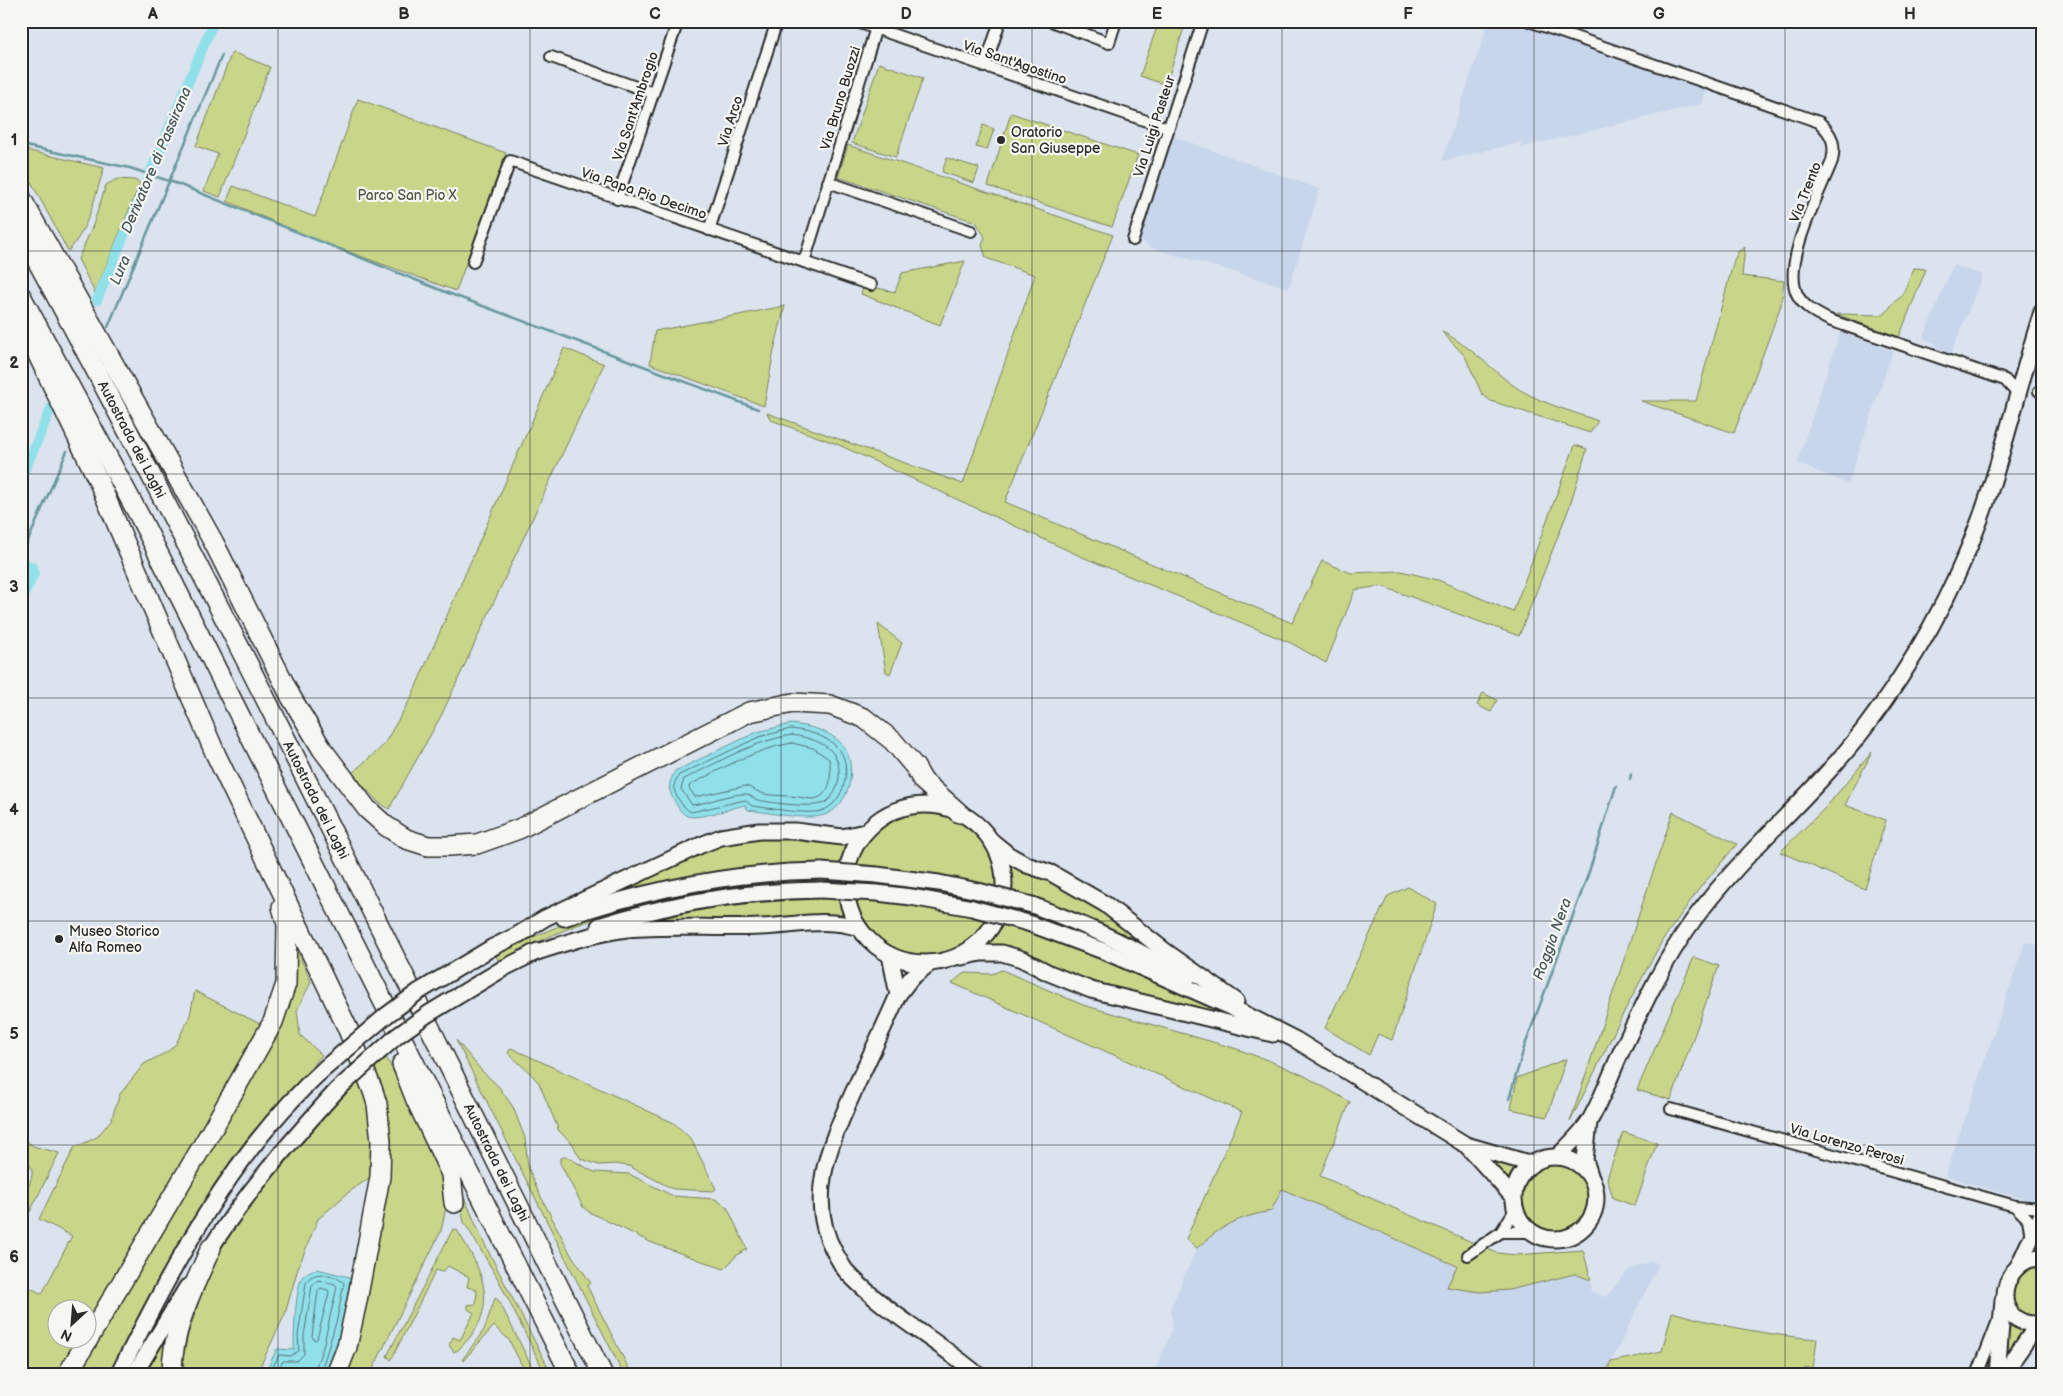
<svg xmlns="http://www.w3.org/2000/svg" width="2063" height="1396" viewBox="0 0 2063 1396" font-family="'Balsamiq Sans',sans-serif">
<rect width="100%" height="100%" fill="#dbe3ee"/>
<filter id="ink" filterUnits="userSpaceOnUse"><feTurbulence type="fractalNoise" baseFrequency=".02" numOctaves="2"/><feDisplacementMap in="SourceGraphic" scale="10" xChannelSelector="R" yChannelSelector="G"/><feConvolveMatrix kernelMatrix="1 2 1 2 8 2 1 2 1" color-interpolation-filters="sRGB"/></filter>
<g filter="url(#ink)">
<g fill="#c8d6eb">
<path d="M1486,21H1557L1552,35L1707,89L1701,104L1520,148L1522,142L1442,161L1488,23Z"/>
<path d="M1172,136L1320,189L1289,288L1151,248L1140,239Z"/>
<path d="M1953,265L1983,275L1951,354L1938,350L1935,343L1923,339Z"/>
<path d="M1840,332L1893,351L1848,484L1797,463Z"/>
<path d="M2025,942L2042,946V1189L2038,1196L2030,1201L1945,1176Z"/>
<path d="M1282,1189L1509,1290L1576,1274L1591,1280V1291L1606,1297L1628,1270L1651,1261L1659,1264L1605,1375H1153L1173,1327L1170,1308L1197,1248L1222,1227L1252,1214Z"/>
</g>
<g fill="#c9d689" stroke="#7a805a">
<path d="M1159,21H1186L1166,85L1140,76Z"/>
<path d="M232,52L270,67L220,197L204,191L218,154L196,146Z"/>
<path d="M879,63L923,78L896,157L852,143Z"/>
<path d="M358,99L506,153L456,291L308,237L227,201L233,186L315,217Z"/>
<path d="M1011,113L1138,155L1112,227L988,186Z"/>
<path d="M983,125L994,129L987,150L976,147Z"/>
<path d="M848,145L1113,235L1005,502L1292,623L1322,561L1351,573L1401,571L1438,580L1513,612L1575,445L1587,449L1569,508L1519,636L1381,586L1355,590L1326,663L1291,643L1080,556L837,444L771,420L767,413L963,484L1035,275L986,258L982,245L985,237L976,222L838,177Z"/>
<path d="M21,149L104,168C95,196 89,229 68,251L21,163Z"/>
<path d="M947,158L979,168L974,183L942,172Z"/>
<path d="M117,179L134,180L140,183L95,293L78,259L92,228L106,185Z"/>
<path d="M1745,247L1742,276L1784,281L1781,305L1734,433L1641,401H1696L1734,260L1738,252Z"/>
<path d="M965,261L940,325L861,294L864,285L895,292L902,273Z"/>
<path d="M1914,268L1926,269L1899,337L1836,314L1884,315L1894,302L1902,296Z"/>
<path d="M785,306L774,350L764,406L650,364L655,331Z"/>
<path d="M1442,332C1469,345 1487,365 1510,383C1535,402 1569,410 1598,421L1590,433L1491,401L1482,394L1465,356Z"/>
<path d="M564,348L604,364L442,714L389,809L378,802L352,773L383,746L411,698Z"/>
<path d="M878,624L902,643L890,674L886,672Z"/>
<path d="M1483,693L1497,700L1491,712L1477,705Z"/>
<path d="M1872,752L1845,805L1886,820L1865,889L1780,852L1827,806Z"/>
<path d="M1673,812L1737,844L1699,889L1662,941L1626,1008L1570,1122Z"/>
<path d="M914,813C963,810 997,842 998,890L930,874L878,869L877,866L856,864C869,835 882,821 914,813Z"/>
<path d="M765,837L852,842L843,864L823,863L822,866L724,871L644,886L610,895L700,852L729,842Z"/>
<path d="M1007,862L1051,878L1106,909L1154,952L1010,894V876Z"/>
<path d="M820,877L818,884C710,883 594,907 499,962L496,956L514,945L578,918L717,884Z"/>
<path d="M876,879L974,895L973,902L947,896L874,886Z"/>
<path d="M1408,887L1437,904L1392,1040L1378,1034L1369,1055L1325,1028L1388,896Z"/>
<path d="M822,895V898L842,899L848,920L625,922L701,904Z"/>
<path d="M876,898L989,919C963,965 903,970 869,930C862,921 855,910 853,899Z"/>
<path d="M1027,909L1168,969L1027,918Z"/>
<path d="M1001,922L1059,937L1210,1005L1236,1019L1136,997L985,948L996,934Z"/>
<path d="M288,929L311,982L297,1010L300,1035L322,1055L257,1128L200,1211L112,1375H72L277,1023Z"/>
<path d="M1694,957L1719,966L1671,1100L1637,1090Z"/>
<path d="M1002,970L1083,1005L1234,1048L1270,1061L1303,1075L1350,1102L1320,1176L1497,1253L1516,1255L1583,1250L1591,1280L1575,1274L1509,1290L1480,1292L1447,1287L1457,1266L1282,1189L1271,1211C1238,1217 1221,1226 1197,1248L1186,1239L1242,1112L952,983L964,973L992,974Z"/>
<path d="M195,991L260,1024L205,1126L88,1323V1308H58V1338L79,1339L58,1375H21V1283L42,1294L72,1236L39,1219L74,1148L97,1137L111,1120L120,1094L144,1064L167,1052L176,1044L190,1015Z"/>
<path d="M456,1040L481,1070L499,1087L513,1107L525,1138L528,1167L537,1189L570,1253L591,1283L587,1286L632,1375H624Z"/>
<path d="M511,1048L674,1123L691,1139L716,1189L713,1191L673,1189L629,1166L615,1164L599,1165L581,1159L577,1153L573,1144L559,1131L539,1083L530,1073L508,1053Z"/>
<path d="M386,1057L423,1132L449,1193L441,1231L370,1375H341L383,1194L372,1070Z"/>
<path d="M1566,1059L1547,1117L1511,1109L1517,1078Z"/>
<path d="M363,1078L369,1095L375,1174L349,1192L318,1219L298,1268L285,1314L256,1375H185L183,1358L188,1335L211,1264L248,1206L275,1169L325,1113Z"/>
<path d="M1623,1132L1657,1143L1635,1206L1613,1198L1607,1178Z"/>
<path d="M21,1136L33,1146L59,1153L30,1212L21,1207C21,1191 46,1170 21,1159Z"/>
<path d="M1481,1153L1516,1165L1507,1180Z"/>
<path d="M563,1157H567L594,1172L629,1174L673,1196L715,1199L727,1207L747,1249L736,1256L724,1269L650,1242L589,1212L583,1207L560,1163V1159Z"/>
<circle cx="1554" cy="1198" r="34"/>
<path d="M463,1199H465L483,1241L552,1375H546L498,1279L464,1222L460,1202Z"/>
<path d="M453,1229L457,1230C484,1273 502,1309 458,1350L454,1352L449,1345L453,1337L460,1340L474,1313L468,1309V1305L476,1304L477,1290L467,1287L469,1277L448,1266L443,1272L436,1270L391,1360L387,1356Z"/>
<path d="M2037,1267L2042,1269V1313C2032,1321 2024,1315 2015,1308C2011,1291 2016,1268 2037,1267Z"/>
<path d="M495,1298L499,1301L536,1375H527L509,1340L494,1326L463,1361L462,1360L484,1330Z"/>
<path d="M177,1310L167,1375H139Z"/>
<path d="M1672,1312C1720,1326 1768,1335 1817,1339L1813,1369L1806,1367L1800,1374L1781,1372L1779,1375H1605L1611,1362L1662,1351Z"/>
<path d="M2008,1325L2023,1332L2016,1342L2005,1364Z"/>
</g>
<g fill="#90e0ea" stroke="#68989e">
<path d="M791,724C809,726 828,730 841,743C859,763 851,807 824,815C807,821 767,812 748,810L745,805C732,808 698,820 687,816C681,813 677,806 674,800C667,789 669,782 675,771L757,732Z"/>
<path d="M317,1269L349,1277L350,1279C346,1311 338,1346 324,1375H264L277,1349L294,1350C294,1334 295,1288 303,1276C307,1272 312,1270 317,1269Z"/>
</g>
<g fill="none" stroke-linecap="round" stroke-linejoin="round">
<g stroke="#537377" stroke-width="1">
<path d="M791,729C807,731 825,735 837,747C854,764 845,804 821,811C806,815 770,808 752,806L745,800L691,812C684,809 674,795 674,787C674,782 677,779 679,775L759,737Z"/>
<path d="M792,735C820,739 845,750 838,783C836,790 833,797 826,802C817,809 771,803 758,800C753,799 751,794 745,794C727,794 709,803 692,805L681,789L684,779C719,762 753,741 792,735Z"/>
<path d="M792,743L813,748L829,759C832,774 832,799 811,799C803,798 795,796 787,796C779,795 767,796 759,792C754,790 751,787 745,786L695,797L689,788L690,785C723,768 755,749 792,743Z"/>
<path d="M321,1288L328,1290L329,1293L317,1339L314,1340L312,1336L318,1291Z"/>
<path d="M269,1375L279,1355L291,1356L299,1351L298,1336L306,1283C312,1269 335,1274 344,1283L337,1319L320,1375"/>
<path d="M276,1375L283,1361H297L304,1354V1336L312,1285L318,1280L335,1284L337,1287L323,1347L313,1375"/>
</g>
<g stroke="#68989e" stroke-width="2.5">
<path d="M21,145L130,168L178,184L448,293L758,409"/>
<path d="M108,327L222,55"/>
<path d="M21,557L67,451"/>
<path d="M1630,779L1631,774"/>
<path d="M1509,1099L1524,1048L1589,872L1616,786"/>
</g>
<g stroke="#90e0ea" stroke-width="10">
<path d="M97,300L214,21"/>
<path d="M21,479L51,408"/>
<path d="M21,562L32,567L34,573L21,601"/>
</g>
<defs>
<g id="street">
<path d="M854,21L1167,128"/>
<path d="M1051,21L1109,43L1116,21"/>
<path d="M1529,21L1819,122C1832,134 1836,144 1832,161C1820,192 1782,262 1797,294C1803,307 1817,314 1829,320L2005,380L2017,393"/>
<path d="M551,57L653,93"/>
<path d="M985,67L1000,21"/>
<path d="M828,182L971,231"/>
<path d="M617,199L678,21"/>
<path d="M709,230L777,21"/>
<path d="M1133,240L1203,21"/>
<path d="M473,262L510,161L871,285"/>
<path d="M804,262L878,21"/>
<path d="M2039,391L2042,392"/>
<path d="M1671,1109L2015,1206L2042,1208"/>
<path d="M2015,1206L2028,1219L2031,1237"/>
<path d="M1501,1232H1530"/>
<path d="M1468,1255L1501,1232L1515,1210"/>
<path d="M1977,1375L1997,1323"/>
</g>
<g id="secondary">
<circle cx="925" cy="884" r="79"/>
<path d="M993,842L1009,855L1027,865L1051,873L1105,904L1165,951L1236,1001"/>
<path d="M877,875L939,883L978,891"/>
<path d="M877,893L911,897L972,908"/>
<path d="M1032,905C1086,925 1138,948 1187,979"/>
<path d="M564,918C647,889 734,872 822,871"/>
<path d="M1028,923L1106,952L1233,1008L1296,1040L1466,1145L1532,1164"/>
<path d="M599,926C671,903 745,891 821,890"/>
<path d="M519,934L545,918L701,845L721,837L759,831H795L842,837L865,832"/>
<path d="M493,947L528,930"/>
<path d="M531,954C562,944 594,933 627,929C672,925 716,929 761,927C795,926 825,917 859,928"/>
<path d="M890,955L898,995"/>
<path d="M962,957L981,953H1002L1022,959L1049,973L1091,990L1273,1034"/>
<path d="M930,963L911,978L898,995C885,1025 871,1054 857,1084C833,1138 803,1196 835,1253C839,1259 842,1267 847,1272C885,1313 936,1339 978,1375"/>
<path d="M504,968L538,951"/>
<path d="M1589,1122L1585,1160L1590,1175"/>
<path d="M1467,1146L1513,1197"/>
<circle cx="1555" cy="1198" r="41"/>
<path d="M1557,1157C1568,1146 1582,1133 1590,1120C1602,1099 1611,1074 1621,1052C1642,1008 1663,962 1692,922C1743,852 1812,797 1864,729C1913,665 1953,593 1981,517C2005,450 2020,380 2042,312"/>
<path d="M205,1257C243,1196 289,1143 337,1090"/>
<path d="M2042,1259C2011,1253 1987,1308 2023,1322C2029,1324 2036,1325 2042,1322"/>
<path d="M2018,1267L2042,1214"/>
<path d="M118,1375C174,1265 232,1151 325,1068"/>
<path d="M134,1375L187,1287"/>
<path d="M1997,1375L2003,1300"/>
<path d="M2006,1375L2015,1357L2038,1324"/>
</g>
<g id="highway">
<path d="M21,198L214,543L291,697L322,749L367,809L386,826L406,839L428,846H449L477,844L519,829L749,712L793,703L830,705L864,718L893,741L915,767L923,781L959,813"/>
<path id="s1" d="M21,231C226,607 411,993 603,1375"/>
<path d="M21,296L141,519L571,1375"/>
<path d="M23,324L99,482L216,755L347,1027L373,1091L377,1104L381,1141L380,1177L357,1301L347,1347L336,1375"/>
<path d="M402,1064L416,1100L451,1174L454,1203"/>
<path d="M67,1375L213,1128L273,1022L286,984L287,924L282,907"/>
<path d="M172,1375C171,1330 193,1288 211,1248"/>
</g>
</defs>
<use href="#street" stroke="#2b2b2b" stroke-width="14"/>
<use href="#secondary" stroke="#2b2b2b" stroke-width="19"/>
<use href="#highway" stroke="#2b2b2b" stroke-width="22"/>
<use href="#street" stroke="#f6f6f2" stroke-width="10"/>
<use href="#secondary" stroke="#f6f6f2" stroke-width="15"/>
<use href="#highway" stroke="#f6f6f2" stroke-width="19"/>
<defs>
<g id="secondary-bridge">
<path d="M822,871L877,875"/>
<path d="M821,890L877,893"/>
<path d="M978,891L1032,905"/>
<path d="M972,908L1028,923"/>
<path d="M325,1068L387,1015L418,992L493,947"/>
<path d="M337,1090L397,1036L428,1014L504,968"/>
</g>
</defs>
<use href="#secondary-bridge" stroke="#2b2b2b" stroke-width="19" stroke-linecap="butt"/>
<use href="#secondary-bridge" stroke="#f6f6f2" stroke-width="15"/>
</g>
</g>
<path fill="none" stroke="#2b2b2b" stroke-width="1" stroke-opacity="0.55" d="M278,21V1375M530,21V1375M781,21V1375M1032,21V1375M1282,21V1375M1534,21V1375M1785,21V1375M21,251H2042M21,474H2042M21,698H2042M21,921H2042M21,1145H2042"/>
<g fill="#2b2b2b" stroke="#f6f6f2" stroke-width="2">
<circle cx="1001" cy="140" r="5"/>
<circle cx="59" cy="939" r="5"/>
</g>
<g text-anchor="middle" stroke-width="4.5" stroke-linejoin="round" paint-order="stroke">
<g font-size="14" fill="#2b2b2b" stroke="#f6f6f2">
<text transform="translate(1015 62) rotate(19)" y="5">Via Sant'Agostino</text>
<text transform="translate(840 98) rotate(-73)" y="5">Via Bruno Buozzi</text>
<text transform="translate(635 106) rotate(-71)" y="5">Via Sant'Ambrogio</text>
<text transform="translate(730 121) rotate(-72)" y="5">Via Arco</text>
<text transform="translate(1154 126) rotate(-72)" y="5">Via Luigi Pasteur</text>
<text transform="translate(1805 192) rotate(-68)" y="5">Via Trento</text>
<text transform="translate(644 193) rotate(19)" y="5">Via Papa Pio Decimo</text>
<text dy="5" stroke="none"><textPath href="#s1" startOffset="236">Autostrada dei Laghi</textPath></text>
<text dy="5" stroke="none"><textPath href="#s1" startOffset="641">Autostrada dei Laghi</textPath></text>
<text transform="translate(1847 1144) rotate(16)" y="5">Via Lorenzo Perosi</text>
<text dy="5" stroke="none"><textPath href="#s1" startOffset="1046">Autostrada dei Laghi</textPath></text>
</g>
<g font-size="14" fill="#2b2b2b" stroke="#f6f6f2" text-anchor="start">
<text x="1011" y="137">Oratorio<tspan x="1011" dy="16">San Giuseppe</tspan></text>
<text x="69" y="936">Museo Storico<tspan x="69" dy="16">Alfa Romeo</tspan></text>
</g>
<g font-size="14" fill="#525642" stroke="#f6f6f2">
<text x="407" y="200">Parco San Pio X</text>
</g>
<g font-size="15" font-style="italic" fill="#44585b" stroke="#f6f6f2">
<text transform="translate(156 160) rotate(-67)" y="5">Derivatore di Passirana</text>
<text transform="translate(120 270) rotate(-67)" y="5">Lura</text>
<text transform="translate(1552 939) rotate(-70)" y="5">Roggia Nera</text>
</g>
</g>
<rect width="2063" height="1396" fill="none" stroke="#f6f6f2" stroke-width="55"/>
<g transform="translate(72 1324) rotate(206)"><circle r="24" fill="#f6f6f2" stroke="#a5a5a2"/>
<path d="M0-4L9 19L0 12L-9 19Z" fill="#2b2b2b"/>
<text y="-8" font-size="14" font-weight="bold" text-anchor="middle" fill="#2b2b2b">N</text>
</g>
<rect x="28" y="28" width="2008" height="1340" fill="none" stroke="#2b2b2b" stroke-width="2"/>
<g font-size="16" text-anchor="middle" font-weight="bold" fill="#2b2b2b">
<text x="153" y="19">A</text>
<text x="404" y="19">B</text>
<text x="655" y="19">C</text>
<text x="906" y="19">D</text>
<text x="1157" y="19">E</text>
<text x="1408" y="19">F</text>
<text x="1659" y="19">G</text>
<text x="1910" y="19">H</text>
<text x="14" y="145">1</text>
<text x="14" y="368">2</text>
<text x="14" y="592">3</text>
<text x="14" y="815">4</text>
<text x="14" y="1039">5</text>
<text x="14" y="1262">6</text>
</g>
</svg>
